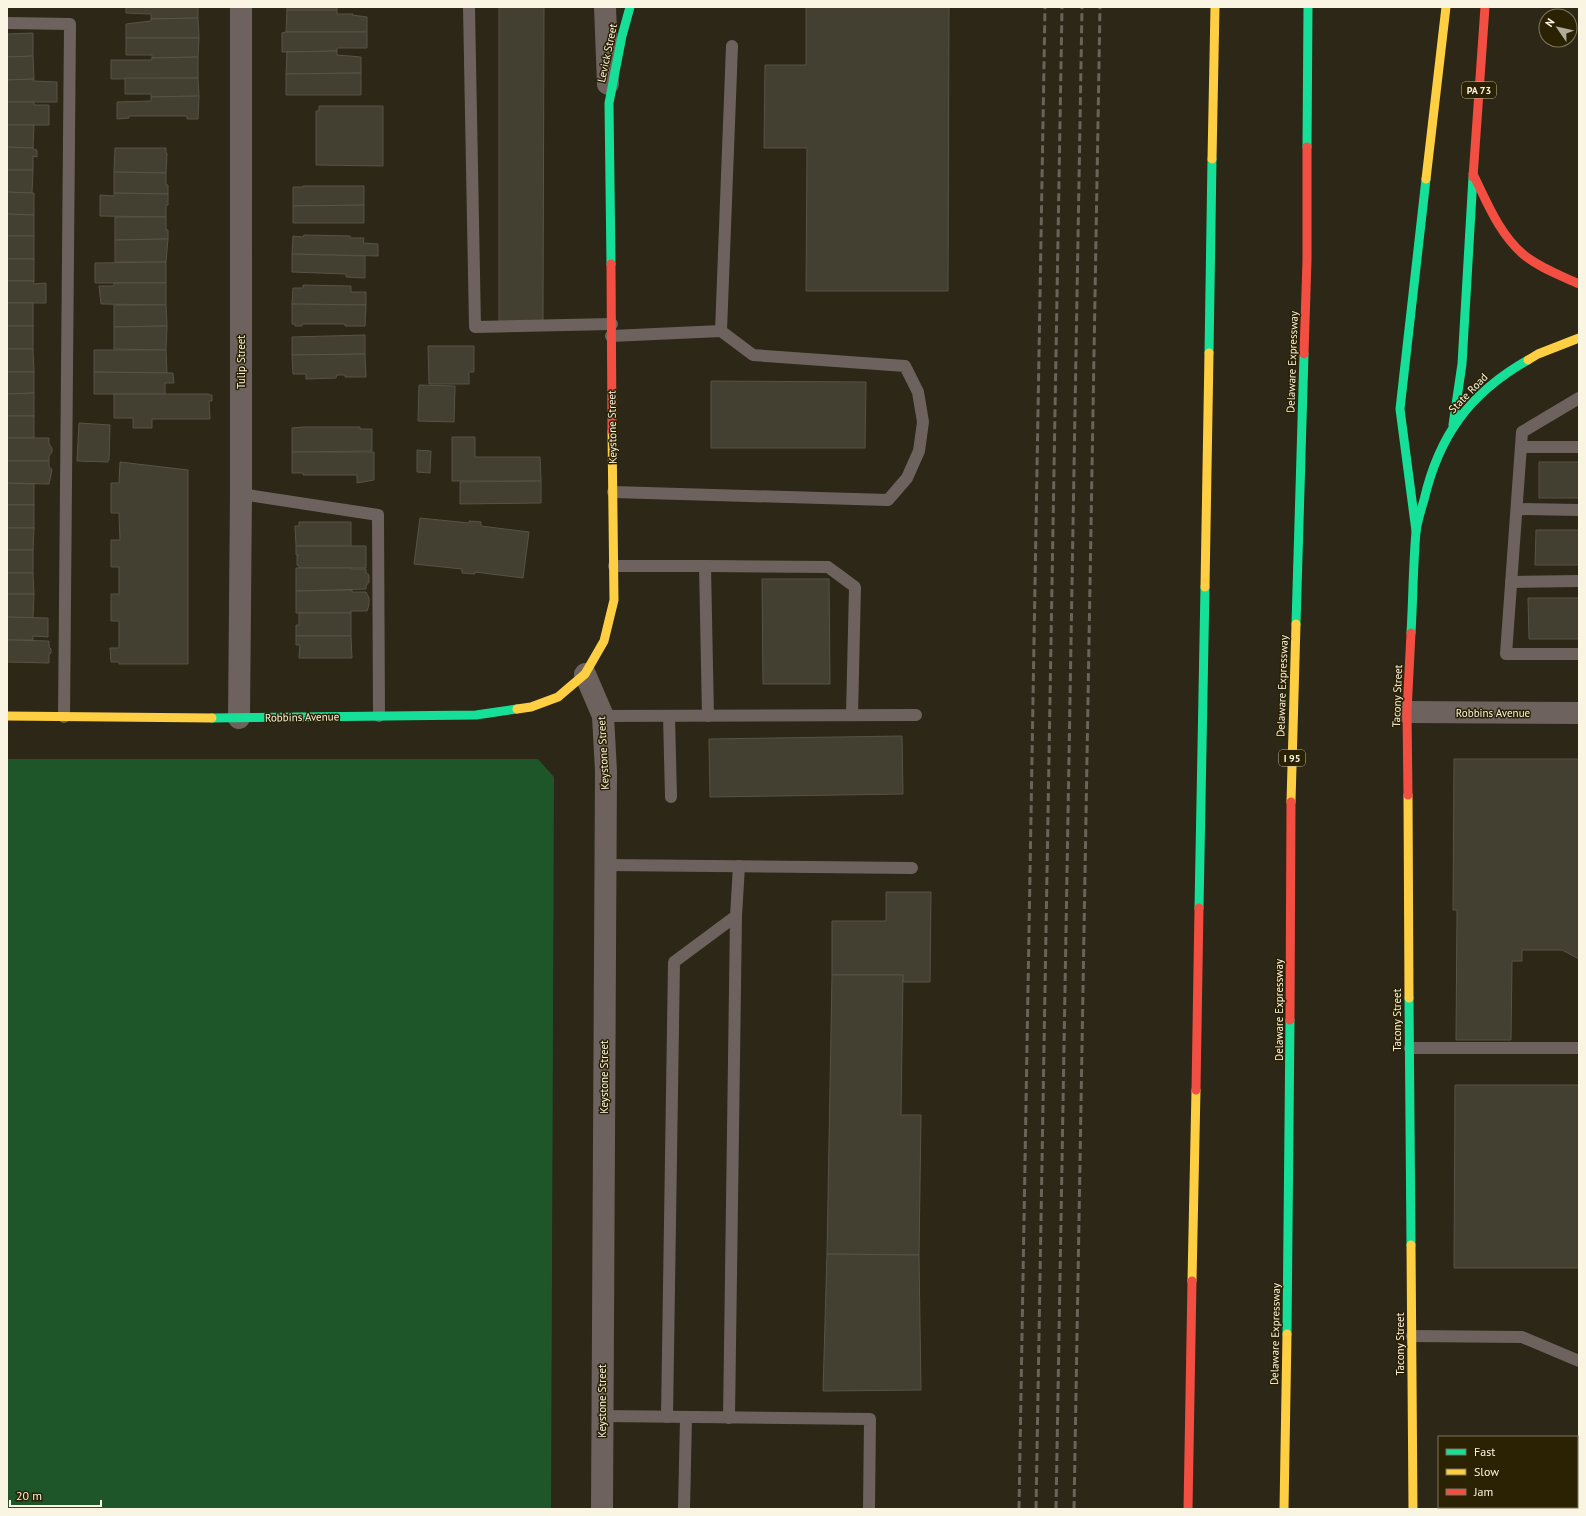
<svg xmlns="http://www.w3.org/2000/svg" width="1586" height="1516" viewBox="0 0 1586 1516" font-family="'PT Sans',sans-serif">
<rect width="100%" height="100%" fill="#2c2716"/>
<path fill="#1e562a" d="M7,759H538L554,777L551,1509H7Z"/>
<g fill="#433f31" stroke="#585346">
<path d="M126,7H198V18L151,19V14L126,13Z"/>
<rect x="287" y="7" width="50" height="3"/>
<path d="M499,7H544L543,322H499Z"/>
<path d="M806,7H949L948,291H806L807,148H764L765,65H806Z"/>
<path d="M287,10H337V14H353L352,15L367,17V32H286Z"/>
<path d="M198,18L199,38H126V24L151,21V19Z"/>
<path d="M286,32H367V48H337V51L282,52V33Z"/>
<path d="M33,33V56L7,57V34Z"/>
<path d="M126,38H199L198,57L152,58V55H126Z"/>
<path d="M337,51V55L361,57V73L286,74L287,52Z"/>
<path d="M33,56L34,79L7,80V57Z"/>
<path d="M198,57V78L111,79V60H151L152,58Z"/>
<path d="M361,73V95H286V74Z"/>
<path d="M125,78H198L199,96L151,97V94H125Z"/>
<path d="M34,79L33,81L57,82V102H7V80Z"/>
<path d="M199,96L198,119H187V116H129V118L117,119V102L151,101V97Z"/>
<path d="M7,102H34V105H49V125H7Z"/>
<path d="M319,106H383V166L316,165V111H319Z"/>
<path d="M7,125H34L33,148L7,147Z"/>
<path d="M7,147L33,148V149L37,150V157L33,156V170H7Z"/>
<path d="M115,148H166V153H167L166,173L114,172Z"/>
<path d="M7,170H33L32,193L7,192Z"/>
<path d="M114,172L166,173V185H168V194L114,193Z"/>
<path d="M303,186H364V205L293,206V187H303Z"/>
<path d="M7,192L34,193V215L7,214Z"/>
<path d="M114,193L168,194V205H166V217L100,216V195L114,196Z"/>
<path d="M364,205V223H293V206Z"/>
<path d="M7,214L34,215V236H7Z"/>
<path d="M115,217H166V230H168V239L115,240Z"/>
<path d="M304,235L350,236V238H364L363,243L378,244V256L292,254L293,236L303,237Z"/>
<rect x="7" y="236" width="27" height="23"/>
<path d="M168,239L166,262H115V240Z"/>
<path d="M292,254L365,256V278L346,277V274L292,272Z"/>
<rect x="7" y="259" width="27" height="22"/>
<path d="M166,262V283H95V263Z"/>
<path d="M7,281H34L33,284L46,283V303H7Z"/>
<path d="M114,283H166V305L101,304L99,286H114Z"/>
<path d="M303,285L351,286V292H366V305L292,304L293,288H303Z"/>
<rect x="7" y="303" width="26" height="23"/>
<path d="M292,304L366,305L365,326H345V324H302V326H295V324H292Z"/>
<path d="M114,305H166L167,326L114,327Z"/>
<rect x="7" y="326" width="26" height="23"/>
<path d="M167,326L166,350L114,349V327Z"/>
<path d="M365,335V354L292,355V337Z"/>
<path d="M428,346H474V372H469V384H429Z"/>
<path d="M7,349H33L34,372H7Z"/>
<path d="M94,350H166L167,373L94,372Z"/>
<path d="M365,354L366,377H345V375H337L336,378L306,379V374H293L292,355Z"/>
<path d="M7,372H34V393L7,394Z"/>
<path d="M94,372L173,373L174,383H165V394H94Z"/>
<path d="M711,381L866,382L865,448H711Z"/>
<path d="M419,385L455,386L454,422L418,421Z"/>
<path d="M34,393V416H7V394Z"/>
<path d="M114,394H209V395H212V401H209L210,419H152V428H133V418H114Z"/>
<rect x="7" y="416" width="27" height="22"/>
<path d="M79,423L110,425L109,460H108V462L77,461Z"/>
<path d="M303,427H360V429H372V451L292,452V428Z"/>
<path d="M452,437H475V457H540L541,481H452Z"/>
<path d="M7,438H49V444L52,448V452L49,456V461H7Z"/>
<path d="M417,450L431,451L430,473L417,472Z"/>
<path d="M292,452H374V480L357,483V475H303V473H292Z"/>
<path d="M7,461H49V466L52,470L49,484L7,483Z"/>
<path d="M120,462L188,470V664H119V662H111L110,648H119V621H111V594H119V567H111V540H120L119,513H111V483H119Z"/>
<rect x="1539" y="462" width="40" height="36"/>
<path d="M541,481V503L460,504V482Z"/>
<path d="M7,483L34,484V505H7Z"/>
<rect x="7" y="505" width="27" height="23"/>
<path d="M420,518L469,523V521L481,522V526L529,532L523,578L475,572V574L462,573V569L414,564Z"/>
<path d="M299,522H351V546H296L295,526H299Z"/>
<path d="M7,528H34L33,550H7Z"/>
<path d="M1536,530H1579V565H1535Z"/>
<path d="M296,546H366V568H299V566L297,565V556L299,555H296Z"/>
<rect x="7" y="550" width="26" height="23"/>
<path d="M296,568H351V569H366V573L369,575V582L366,586V589L296,591Z"/>
<path d="M7,573H33L34,594H7Z"/>
<path d="M762,579H829L830,684H763Z"/>
<path d="M352,590V592H366L369,598V605L367,611H351V613H296V591Z"/>
<path d="M7,594H34L33,618L7,617Z"/>
<path d="M1528,598H1579V639H1529Z"/>
<path d="M299,613H351V636H296V625H299Z"/>
<path d="M7,617L48,618V637L33,636V640H7Z"/>
<path d="M296,636H351L352,658H299L300,645H296Z"/>
<path d="M7,640L49,641V647L51,649V653L49,654V663L7,662Z"/>
<path d="M902,736L903,794L710,797L709,739Z"/>
<path d="M1454,759H1579V959L1562,950H1522V961H1512L1511,1040H1456L1457,910H1453Z"/>
<path d="M886,892H931L930,982H903V975H832V921H886Z"/>
<path d="M832,975H903L901,1115H921L919,1255L827,1254Z"/>
<path d="M1455,1085H1579V1268H1454Z"/>
<path d="M827,1254L919,1255L921,1390L823,1391Z"/>
<path d="M1577,1450H1579V1509H1555V1507H1577Z"/>
</g>
<g fill="none" stroke-linecap="round" stroke-linejoin="round">
<g stroke="#6d625d" stroke-width="12">
<path d="M469,7L475,327L612,324"/>
<path d="M7,23L70,24L64,717"/>
<path d="M721,331L732,46"/>
<path d="M611,336L721,331L753,355L905,366L918,392L923,422L919,451L907,478L888,500L613,492"/>
<path d="M1579,398L1522,432L1506,654H1579"/>
<path d="M1521,447H1579"/>
<path d="M241,494L378,515L379,716"/>
<path d="M1517,509L1579,510"/>
<path d="M614,566H705L708,716"/>
<path d="M705,566L828,567L855,587L852,715"/>
<path d="M1511,582L1579,581"/>
<path d="M603,716L916,715"/>
<path d="M669,716L671,797"/>
<path d="M605,865L912,868"/>
<path d="M1410,1048H1579"/>
<path d="M1412,1336L1522,1337L1579,1361"/>
<path d="M602,1416L870,1419L869,1509"/>
<path d="M667,1417L674,962L736,916L739,866"/>
<path d="M729,1418L736,916"/>
<path d="M684,1509L686,1418"/>
</g>
<g stroke="#6d625d" stroke-width="22">
<path d="M605,7L608,84"/>
<path d="M585,674L603,716L606,771L602,1509"/>
<path d="M1407,712L1579,713"/>
<path d="M239,718L241,494V7"/>
</g>
<g stroke="#16e098" stroke-width="9">
<path d="M1307,147L1308,7"/>
<path d="M611,264L609,103L622,36L630,7"/>
<path d="M1209,353L1212,159"/>
<path d="M1453,425L1462,364L1473,177"/>
<path d="M1416,531L1400,409L1426,179"/>
<path d="M1296,624L1304,354"/>
<path d="M1411,633C1413,600 1413,566 1416,532C1417,522 1421,510 1424,500C1439,435 1470,393 1528,360"/>
<path d="M212,718L476,715L517,709"/>
<path d="M1199,908L1205,587"/>
<path d="M1409,998L1411,1245"/>
<path d="M1287,1334L1290,1020"/>
</g>
<g stroke="#ffcf43" stroke-width="9">
<path d="M1212,159L1215,7"/>
<path d="M1426,179L1446,7"/>
<path d="M1528,360L1538,354L1579,338"/>
<path d="M1205,587L1209,353"/>
<path d="M517,709L531,707L558,697L585,674L604,641L614,600L612,431"/>
<path d="M7,716L212,718"/>
<path d="M1408,795L1409,998"/>
<path d="M1291,802L1296,624"/>
<path d="M1411,1245L1413,1509"/>
<path d="M1192,1281L1196,1090"/>
<path d="M1284,1509L1287,1334"/>
</g>
<g stroke="#f24e42" stroke-width="9">
<path d="M1473,174C1487,202 1499,234 1524,255C1540,268 1560,275 1579,284"/>
<path d="M1473,177L1485,7"/>
<path d="M611,264L612,431"/>
<path d="M1304,354L1307,260V147"/>
<path d="M1408,795L1407,712L1411,633"/>
<path d="M1290,1020L1291,802"/>
<path d="M1196,1090L1199,908"/>
<path d="M1188,1509L1192,1281"/>
</g>
<g stroke="#6b635a" stroke-width="3" stroke-dasharray="8 4" stroke-linecap="butt">
<path d="M1019,1509L1045,7"/>
<path d="M1036,1509L1062,7"/>
<path d="M1056,1509L1082,7"/>
<path d="M1074,1509L1100,7"/>
</g>
</g>
<g text-anchor="middle" stroke-width="3" stroke-linejoin="round" paint-order="stroke">
<g fill="#2b2103" stroke="#bcb5a0" stroke-width="1">
<rect x="1462" y="82" width="34" height="16" rx="3"/>
<rect x="1279" y="750" width="26" height="16" rx="3"/>
</g>
<g font-size="10" font-weight="bold" fill="#faf4e3">
<text x="1479" y="94">PA 73</text>
<text x="1292" y="762">I 95</text>
</g>
<g font-size="11" fill="#faf4e3" stroke="#2b2103">
<text transform="translate(607 53) rotate(-78)" y="4">Levick Street</text>
<text transform="translate(241 362) rotate(-90)" y="4">Tulip Street</text>
<text transform="translate(1292 362) rotate(-88)" y="4">Delaware Expressway</text>
<text transform="translate(1468 393) rotate(-46)" y="4">State Road</text>
<text transform="translate(612 427) rotate(-91)" y="4">Keystone Street</text>
<text transform="translate(1282 686) rotate(-88)" y="4">Delaware Expressway</text>
<text transform="translate(1397 696) rotate(-88)" y="4">Tacony Street</text>
<text x="1493" y="717">Robbins Avenue</text>
<text transform="translate(302 717) rotate(-1)" y="4">Robbins Avenue</text>
<text transform="translate(603 753) rotate(-93)" y="4">Keystone Street</text>
<text transform="translate(1279 1010) rotate(-90)" y="4">Delaware Expressway</text>
<text transform="translate(1397 1020) rotate(-90)" y="4">Tacony Street</text>
<text transform="translate(604 1077) rotate(-90)" y="4">Keystone Street</text>
<text transform="translate(1275 1334) rotate(-89)" y="4">Delaware Expressway</text>
<text transform="translate(1400 1344) rotate(-90)" y="4">Tacony Street</text>
<text transform="translate(602 1401) rotate(-90)" y="4">Keystone Street</text>
</g>
</g>
<rect width="1586" height="1516" fill="none" stroke="#faf4e3" stroke-width="16"/>
<rect x="1438" y="1436" width="140" height="72" fill="#2b2103" stroke="#7e755d"/>
<rect x="1446" y="1449" width="20" height="6" fill="#16e098" stroke="#7e755d"/>
<text x="1474" y="1456" font-size="12" fill="#faf4e3">Fast</text>
<rect x="1446" y="1469" width="20" height="6" fill="#ffcf43" stroke="#7e755d"/>
<text x="1474" y="1476" font-size="12" fill="#faf4e3">Slow</text>
<rect x="1446" y="1489" width="20" height="6" fill="#f24e42" stroke="#7e755d"/>
<text x="1474" y="1496" font-size="12" fill="#faf4e3">Jam</text>
<g transform="translate(1558 28) rotate(304)"><circle r="19" fill="#2b2103" stroke="#7e755d"/>
<path d="M0-3L7 15L0 10L-7 15Z" fill="#b2ac9b"/>
<text y="-6" font-size="11" font-weight="bold" text-anchor="middle" fill="#faf4e3">N</text>
</g>
<path d="M10 1500v6h91v-6" fill="none" stroke="#faf4e3" stroke-width="2"/>
<text x="16" y="1500" font-size="12" fill="#faf4e3" stroke="#2b2103" stroke-width="3" paint-order="stroke">20 m</text>
</svg>
